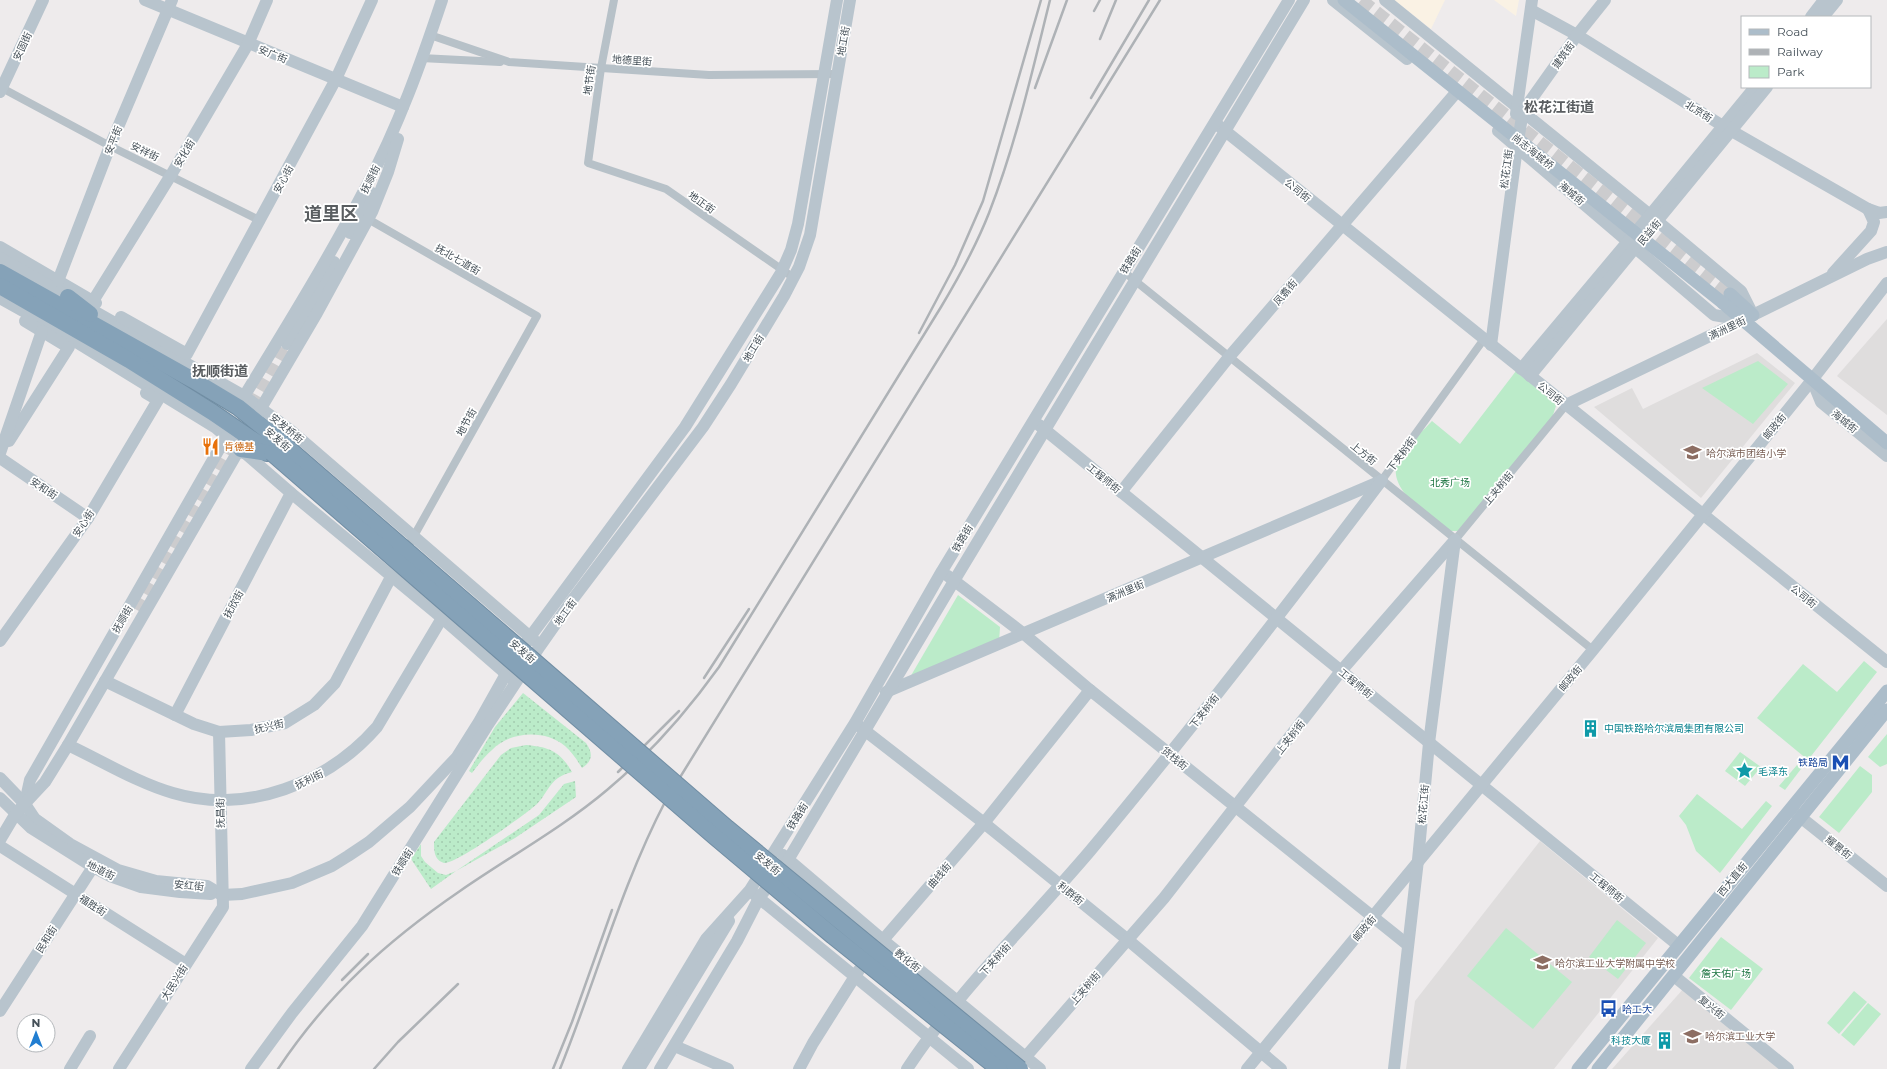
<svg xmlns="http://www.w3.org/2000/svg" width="1887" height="1069" viewBox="0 0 1887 1069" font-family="Montserrat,'Noto Sans SC',sans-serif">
<defs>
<pattern id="grass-dots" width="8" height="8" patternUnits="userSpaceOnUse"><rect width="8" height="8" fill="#bbebc9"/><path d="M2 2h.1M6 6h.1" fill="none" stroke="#a2cbaf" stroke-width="1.8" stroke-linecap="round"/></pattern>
</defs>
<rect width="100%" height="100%" fill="#eeebec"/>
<g fill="#faf2e4">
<path d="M1394,0H1445L1431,29Z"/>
<path d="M1494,0H1519L1516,16Z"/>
</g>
<g fill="#dfdddd">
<path d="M1887,319V415L1837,376Z"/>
<path d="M1757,353L1795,383L1701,498L1594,407L1632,388L1643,409Z"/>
<path d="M1540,841L1658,938L1554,1069H1406L1415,1001Z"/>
<path d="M1684,988L1782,1069H1612Z"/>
</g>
<g fill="url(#grass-dots)">
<path d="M523,693L586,743C593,753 593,761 582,768C577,760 572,752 565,746C545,729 510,731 492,750C484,757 478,765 472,773L469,771L495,727Z"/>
<path d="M526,745C549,747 560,751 572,772C568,773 562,775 558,778C549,784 545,796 537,804C526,814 455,865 444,863C434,860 434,850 434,842L501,755L511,748Z"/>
<path d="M575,781L576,797L515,838L456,871L431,889L411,859L421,844V856L425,862L438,873L446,875L456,871L539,815L564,784Z"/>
</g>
<g fill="#bbebc9">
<path d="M1758,361L1788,384L1753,424L1702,388Z"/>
<path d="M1516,371L1551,398L1556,406L1552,418L1458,531H1449C1431,517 1385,489 1398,461C1404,448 1422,432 1432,421L1460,444Z"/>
<path d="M958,595L1000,627L999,642L909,679Z"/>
<path d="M1864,661L1877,672L1808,760L1757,718L1803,664L1837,692Z"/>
<path d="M1887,734V764L1880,767L1868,757Z"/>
<path d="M1740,752L1761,767L1745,786L1725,771Z"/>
<path d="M1797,765L1801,769L1785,790L1779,786Z"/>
<path d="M1860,766L1872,775V792L1839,833L1819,817Z"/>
<path d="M1697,794L1742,829L1766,801L1772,806L1720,873L1696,851L1686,825L1679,816Z"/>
<path d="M1617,920L1646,943L1618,979L1589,957Z"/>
<path d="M1506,928L1572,982L1533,1029L1467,976Z"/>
<path d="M1721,937L1763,969L1731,1010L1689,978Z"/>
<path d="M1854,991L1867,1002L1839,1034L1827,1023Z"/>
<path d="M1868,1003L1881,1014L1854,1046L1841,1035Z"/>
</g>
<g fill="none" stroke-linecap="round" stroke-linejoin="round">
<path stroke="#ccccce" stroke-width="12" stroke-dasharray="12 6" stroke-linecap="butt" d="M137,610L287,344"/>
<path stroke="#ccccce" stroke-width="13" stroke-dasharray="13 6" stroke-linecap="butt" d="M1361,0L1730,294"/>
<defs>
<g id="highway">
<path d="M0,272L193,380L238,407L281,442"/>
<path d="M0,286L129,360L212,412L272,453"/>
<path d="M68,297L90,314"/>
<path d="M241,449L268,453"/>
</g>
</defs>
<use href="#highway" stroke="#718ea4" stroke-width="18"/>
<g stroke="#b7c1c8" stroke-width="8">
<path d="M614,0L601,68L588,163L666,189L794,278"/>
<path d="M430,35L509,62L709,75L837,74"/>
<path d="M421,58L500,62"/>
<path d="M0,87L110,146L261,221"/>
<path d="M368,219L537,316L405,552"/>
<path d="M1123,271L1593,650"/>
<path d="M1382,480L1484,339"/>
<path d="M1455,540L1566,405"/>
</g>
<g stroke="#b8c4cd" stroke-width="12">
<path d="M145,0L403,107"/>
<path d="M1333,0L1407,59"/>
<path d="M1385,0L1650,215L1741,291L1753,315L1867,259L1887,252"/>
<path d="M1531,10L1577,35L1723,126L1868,209L1879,213L1887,212"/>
<path d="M1811,17L1824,0"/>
<path d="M1823,17L1837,0"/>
<path d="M0,92L43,0"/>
<path d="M1516,114L1532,0"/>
<path d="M1219,126L1887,662"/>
<path d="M1498,131L1714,315L1743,320"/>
<path d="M350,233L372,193"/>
<path d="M0,247L96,303"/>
<path d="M0,258L244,396L289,429L535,641"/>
<path d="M1833,273L1871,231L1874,222L1868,209"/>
<path d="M58,281L110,146L172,0"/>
<path d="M0,298L50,326L216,428L291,493L442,618L512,679"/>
<path d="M93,301L171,175L248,44L267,0"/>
<path d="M121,317L187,354L336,79L372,0"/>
<path d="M25,321L68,347"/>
<path d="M287,344L334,262"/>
<path d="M1491,345L1517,147L1523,111L1577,35L1605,0"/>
<path d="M1521,369L1650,215L1755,87"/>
<path d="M1530,376L1767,87"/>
<path d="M1812,380L1821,402L1887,456"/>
<path d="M240,403C284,331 328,260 367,185C398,127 421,63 442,0"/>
<path d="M1566,405L1743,320"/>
<path d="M257,415L317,313L372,212L388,172L398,139"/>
<path d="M1039,425L1678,945"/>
<path d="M9,441L69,347"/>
<path d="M0,453L42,331"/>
<path d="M0,458L88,518"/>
<path d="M1121,492L1229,357L1454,95"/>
<path d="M948,576L1024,634L1090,690L1408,945"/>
<path d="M0,641L88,518L158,400L146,393"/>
<path d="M105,681L194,724L219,732L251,730L285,723L314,705L335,683L391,577"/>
<path d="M886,692L1381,481"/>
<path d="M175,715L291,493"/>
<path d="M859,726L984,823L1128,940L1281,1069"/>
<path d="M68,745C102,761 138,783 173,793C247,815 328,783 377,727L445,613"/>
<path d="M0,778L25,804L35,819L70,844L118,870L156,881L207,886L222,895L242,894L292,883L332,866L348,856L369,842L410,807L457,757L479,722L506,674L530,637L685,427L781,273L791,250L798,224L837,0"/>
<path d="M0,798L31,828L93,867L110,876L141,887L180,892L211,894"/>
<path d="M25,803L30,780L226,437"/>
<path d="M1794,812L1887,886"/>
<path d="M0,840L16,813L45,782L68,745L240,448"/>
<path d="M0,846L186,964"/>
<path d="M783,855L883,940L1040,1069"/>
<path d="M754,894L968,1069"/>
<path d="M870,955L984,823L1090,690"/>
<path d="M1674,976L1788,1069"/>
<path d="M0,1011L93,867"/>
<path d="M677,1047L728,1069"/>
<path d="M70,1069L90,1036"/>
<path d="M119,1069L223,907L219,732"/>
<path d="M251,1069L292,1013L362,926L487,726L540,646L573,599L703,427L731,384L784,296L799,267L810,235L850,0"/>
<path d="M628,1069L706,939L750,890L855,723L942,571L1289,0"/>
<path d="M639,1069L729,921"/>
<path d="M660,1069L737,941L759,898L788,860L954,581L1304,0"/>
<path d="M799,1069L813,1043L859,970"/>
<path d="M907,1069C959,990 1029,923 1090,851C1191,730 1287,606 1382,480"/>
<path d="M1015,1069L1164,898L1341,671L1455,540"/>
<path d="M1247,1069L1593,650L1812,380L1887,283"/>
<path d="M1394,1069L1418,860L1429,743L1455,540"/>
</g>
<g stroke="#acbdca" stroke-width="13">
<path d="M1730,294L1753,315"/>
<path d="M1723,303L1887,443"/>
<path d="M1578,1069L1887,691"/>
<path d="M1598,1069L1887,710"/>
</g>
<use href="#highway" stroke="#85a2b8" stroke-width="16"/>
<g stroke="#aeb2b6" stroke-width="2.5">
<path d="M1094,11L1100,0"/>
<path d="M1100,39L1116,0"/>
<path d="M1035,88L1067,0"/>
<path d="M1091,98L1149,0"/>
<path d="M919,333L955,265L983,201L1041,0"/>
<path d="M704,678L749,609"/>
<path d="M618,772L679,711"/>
<path d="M342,980L368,954"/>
<path d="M278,1069C328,994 387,941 460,891C509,857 562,828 607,790C650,754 686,713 719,667L941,307C959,277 976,246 989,213C1016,144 1032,72 1050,0"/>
<path d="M374,1069L398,1042L458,984"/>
<path d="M553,1069L572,1022L612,910"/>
<path d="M560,1069C596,980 621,886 666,800L1160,0"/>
</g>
<defs>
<g id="highway-bridge">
<path d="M281,442L727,828L1020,1069"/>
<path d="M272,453L714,836L833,936L999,1069"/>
</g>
</defs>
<use href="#highway-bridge" stroke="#718ea4" stroke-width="18" stroke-linecap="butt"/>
<path stroke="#acbdca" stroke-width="13" d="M1344,0L1723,303"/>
<use href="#highway-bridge" stroke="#85a2b8" stroke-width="16"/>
</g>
<defs>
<symbol id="restaurant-bare" viewBox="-9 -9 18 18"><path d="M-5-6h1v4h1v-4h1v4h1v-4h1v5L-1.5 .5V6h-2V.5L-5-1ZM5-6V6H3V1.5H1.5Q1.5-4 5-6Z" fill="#e8710a" stroke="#fff" stroke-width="2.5" paint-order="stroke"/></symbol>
<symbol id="school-bare" viewBox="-9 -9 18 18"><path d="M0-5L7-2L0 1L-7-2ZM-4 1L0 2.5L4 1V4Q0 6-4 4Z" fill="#8d6e63" stroke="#fff" stroke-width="2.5" paint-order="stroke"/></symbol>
<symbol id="building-bare" viewBox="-9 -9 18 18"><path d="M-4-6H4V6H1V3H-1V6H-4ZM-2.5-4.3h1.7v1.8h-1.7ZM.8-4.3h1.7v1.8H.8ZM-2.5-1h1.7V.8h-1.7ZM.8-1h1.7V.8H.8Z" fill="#0f9aa8" stroke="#fff" stroke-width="2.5" paint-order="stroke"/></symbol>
<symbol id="metro-bare" viewBox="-9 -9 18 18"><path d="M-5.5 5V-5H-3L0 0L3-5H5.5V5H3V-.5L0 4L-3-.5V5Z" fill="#1a4fb4" stroke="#fff" stroke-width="2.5" paint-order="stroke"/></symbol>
<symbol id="sight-bare" viewBox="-9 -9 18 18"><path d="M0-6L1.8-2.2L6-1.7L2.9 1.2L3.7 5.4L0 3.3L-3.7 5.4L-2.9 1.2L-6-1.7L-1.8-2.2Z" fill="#0f9aa8" stroke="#fff" stroke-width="2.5" paint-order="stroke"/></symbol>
<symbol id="bus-bare" viewBox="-9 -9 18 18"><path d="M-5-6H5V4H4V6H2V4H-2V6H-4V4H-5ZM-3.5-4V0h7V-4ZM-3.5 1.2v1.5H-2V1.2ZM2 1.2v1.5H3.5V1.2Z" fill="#1a4fb4" stroke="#fff" stroke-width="2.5" paint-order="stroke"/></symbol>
<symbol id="university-bare" viewBox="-9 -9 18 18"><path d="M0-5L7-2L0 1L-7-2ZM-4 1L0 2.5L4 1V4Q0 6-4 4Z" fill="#8d6e63" stroke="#fff" stroke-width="2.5" paint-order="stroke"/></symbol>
</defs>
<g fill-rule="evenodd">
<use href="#restaurant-bare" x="198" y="434" width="25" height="25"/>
<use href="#school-bare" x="1680" y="440" width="25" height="25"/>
<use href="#building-bare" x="1578" y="716" width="25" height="25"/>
<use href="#metro-bare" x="1828" y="750" width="25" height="25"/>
<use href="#sight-bare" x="1732" y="758" width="25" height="25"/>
<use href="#school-bare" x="1530" y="950" width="25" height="25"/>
<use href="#bus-bare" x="1596" y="996" width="25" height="25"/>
<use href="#university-bare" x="1680" y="1024" width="25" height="25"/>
<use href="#building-bare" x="1652" y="1028" width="25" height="25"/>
</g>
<g text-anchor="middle" stroke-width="3.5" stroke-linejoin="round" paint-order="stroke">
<g font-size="10" fill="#455058" stroke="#fff">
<text transform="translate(843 41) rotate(-80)" y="4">地工街</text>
<text transform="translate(22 46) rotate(-65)" y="4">安固街</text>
<text transform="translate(273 54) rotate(22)" y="4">安广街</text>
<text transform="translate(1563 55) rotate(-55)" y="4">建筑街</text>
<text transform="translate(632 60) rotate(4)" y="4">地德里街</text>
<text transform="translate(589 80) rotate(-82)" y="4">地节街</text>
<text transform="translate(1699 111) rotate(32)" y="4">北京街</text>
<text transform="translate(113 140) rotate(-68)" y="4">安平街</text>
<text transform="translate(145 151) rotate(26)" y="4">安祥街</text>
<text transform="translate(1533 151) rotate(39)" y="4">尚志海城桥</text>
<text transform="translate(184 153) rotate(-59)" y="4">安化街</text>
<text transform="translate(1506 169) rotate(-82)" y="4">松花江街</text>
<text transform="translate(283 179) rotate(-62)" y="4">安心街</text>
<text transform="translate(370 179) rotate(-63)" y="4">抚顺街</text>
<text transform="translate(1298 190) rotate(39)" y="4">公司街</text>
<text transform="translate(1572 193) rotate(40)" y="4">海城街</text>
<text transform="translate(702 202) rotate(35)" y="4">地正街</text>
<text transform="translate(1649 232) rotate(-50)" y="4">民益街</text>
<text transform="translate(458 259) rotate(30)" y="4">抚北七道街</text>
<text transform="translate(1130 260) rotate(-58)" y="4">铁路街</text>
<text transform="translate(1285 292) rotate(-49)" y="4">凤翥街</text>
<text transform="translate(1727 328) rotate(-26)" y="4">满洲里街</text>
<text transform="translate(753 348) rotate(-59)" y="4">地工街</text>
<text transform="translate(1551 393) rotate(39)" y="4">公司街</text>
<text transform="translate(1845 421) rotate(39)" y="4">海城街</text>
<text transform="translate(466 422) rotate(-61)" y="4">地节街</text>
<text transform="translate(1774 426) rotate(-51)" y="4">邮政街</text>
<text transform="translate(287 428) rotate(39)" y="4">安发桥街</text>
<text transform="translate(278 439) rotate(41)" y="4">安发街</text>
<text transform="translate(1364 453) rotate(39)" y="4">上方街</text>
<text transform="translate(1401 454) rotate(-53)" y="4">下夹树街</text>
<text transform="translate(1104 478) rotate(39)" y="4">工程师街</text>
<text transform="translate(44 488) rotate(34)" y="4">安和街</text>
<text transform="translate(1498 488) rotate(-50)" y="4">上夹树街</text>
<text transform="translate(83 523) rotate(-56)" y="4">安心街</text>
<text transform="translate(962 538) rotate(-59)" y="4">铁路街</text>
<text transform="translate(1125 591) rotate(-23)" y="4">满洲里街</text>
<text transform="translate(1804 596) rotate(39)" y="4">公司街</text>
<text transform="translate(233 604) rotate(-62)" y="4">抚欣街</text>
<text transform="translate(565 612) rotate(-54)" y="4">地工街</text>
<text transform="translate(122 619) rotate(-60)" y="4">抚顺街</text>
<text transform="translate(523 651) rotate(41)" y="4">安发街</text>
<text transform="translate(1570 678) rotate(-50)" y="4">邮政街</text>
<text transform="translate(1356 683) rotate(39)" y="4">工程师街</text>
<text transform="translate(1204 711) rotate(-52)" y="4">下夹树街</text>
<text transform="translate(269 726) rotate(-13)" y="4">抚兴街</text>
<text transform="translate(1290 737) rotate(-52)" y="4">上夹树街</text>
<text transform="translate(1175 758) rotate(39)" y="4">货栈街</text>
<text transform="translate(309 779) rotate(-26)" y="4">抚利街</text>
<text transform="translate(1423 804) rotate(-85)" y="4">松花江街</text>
<text transform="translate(220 813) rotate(-91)" y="4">抚昌街</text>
<text transform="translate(797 816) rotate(-58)" y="4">铁路街</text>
<text transform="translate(1839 847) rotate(39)" y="4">耀景街</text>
<text transform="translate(402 862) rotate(-58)" y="4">铁顺街</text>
<text transform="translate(768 863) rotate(40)" y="4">安发街</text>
<text transform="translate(101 870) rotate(27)" y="4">地道街</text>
<text transform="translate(939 875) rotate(-49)" y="4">曲线街</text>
<text transform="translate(1732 879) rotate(-51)" y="4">西大直街</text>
<text transform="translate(189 885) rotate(5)" y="4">安红街</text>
<text transform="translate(1607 887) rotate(39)" y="4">工程师街</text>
<text transform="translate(1071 893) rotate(39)" y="4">利群街</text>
<text transform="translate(93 905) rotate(33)" y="4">福胜街</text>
<text transform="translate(1364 928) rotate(-50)" y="4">邮政街</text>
<text transform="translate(46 939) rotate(-58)" y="4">民和街</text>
<text transform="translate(995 959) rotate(-48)" y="4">下夹树街</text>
<text transform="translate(908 960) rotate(39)" y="4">教化街</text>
<text transform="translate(174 982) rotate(-58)" y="4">大民兴街</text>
<text transform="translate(1085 988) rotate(-49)" y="4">上夹树街</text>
<text transform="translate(1712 1007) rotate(39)" y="4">复兴街</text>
</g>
<g font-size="10" fill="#c56008" stroke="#fff" text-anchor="start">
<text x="224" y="450">肯德基</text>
</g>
<g font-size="10" fill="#785e54" stroke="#fff" text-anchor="start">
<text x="1706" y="457">哈尔滨市团结小学</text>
<text x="1555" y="967">哈尔滨工业大学附属中学校</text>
<text x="1705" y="1040">哈尔滨工业大学</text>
</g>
<g font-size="10" fill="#1b7440" stroke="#fff">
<text x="1450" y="486">北秀广场</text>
<text x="1726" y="977">詹天佑广场</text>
</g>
<g font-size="10" fill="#0d838f" stroke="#fff" text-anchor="start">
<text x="1604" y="732">中国铁路哈尔滨局集团有限公司</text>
<text x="1758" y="775">毛泽东</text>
<text x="1651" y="1044" text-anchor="end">科技大厦</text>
</g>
<g font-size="10" fill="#164399" stroke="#fff" text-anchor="end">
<text x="1828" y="766">铁路局</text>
<text x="1622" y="1013" text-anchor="start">哈工大</text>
</g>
<g font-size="14" font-weight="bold" fill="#595d60" stroke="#fff">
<text x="1559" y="112">松花江街道</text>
<text x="220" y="376">抚顺街道</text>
</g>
<g font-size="18" font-weight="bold" fill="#595d60" stroke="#fff">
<text x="331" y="220">道里区</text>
</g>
</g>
<rect x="1741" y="16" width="130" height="72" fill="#ffffff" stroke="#b5b9bc"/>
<rect x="1749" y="29" width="20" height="6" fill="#acbdca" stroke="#b5b9bc"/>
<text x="1777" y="36" font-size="12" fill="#455058">Road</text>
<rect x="1749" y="49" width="20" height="6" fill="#aeb2b6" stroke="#b5b9bc"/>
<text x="1777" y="56" font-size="12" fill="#455058">Railway</text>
<rect x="1749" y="66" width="20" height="12" fill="#bbebc9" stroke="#b5b9bc"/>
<text x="1777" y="76" font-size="12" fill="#455058">Park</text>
<g transform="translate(36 1033)"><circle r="19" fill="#ffffff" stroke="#b5b9bc"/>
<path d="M0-3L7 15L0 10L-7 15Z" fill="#227ed1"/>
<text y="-6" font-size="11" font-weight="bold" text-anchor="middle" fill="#455058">N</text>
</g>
</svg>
